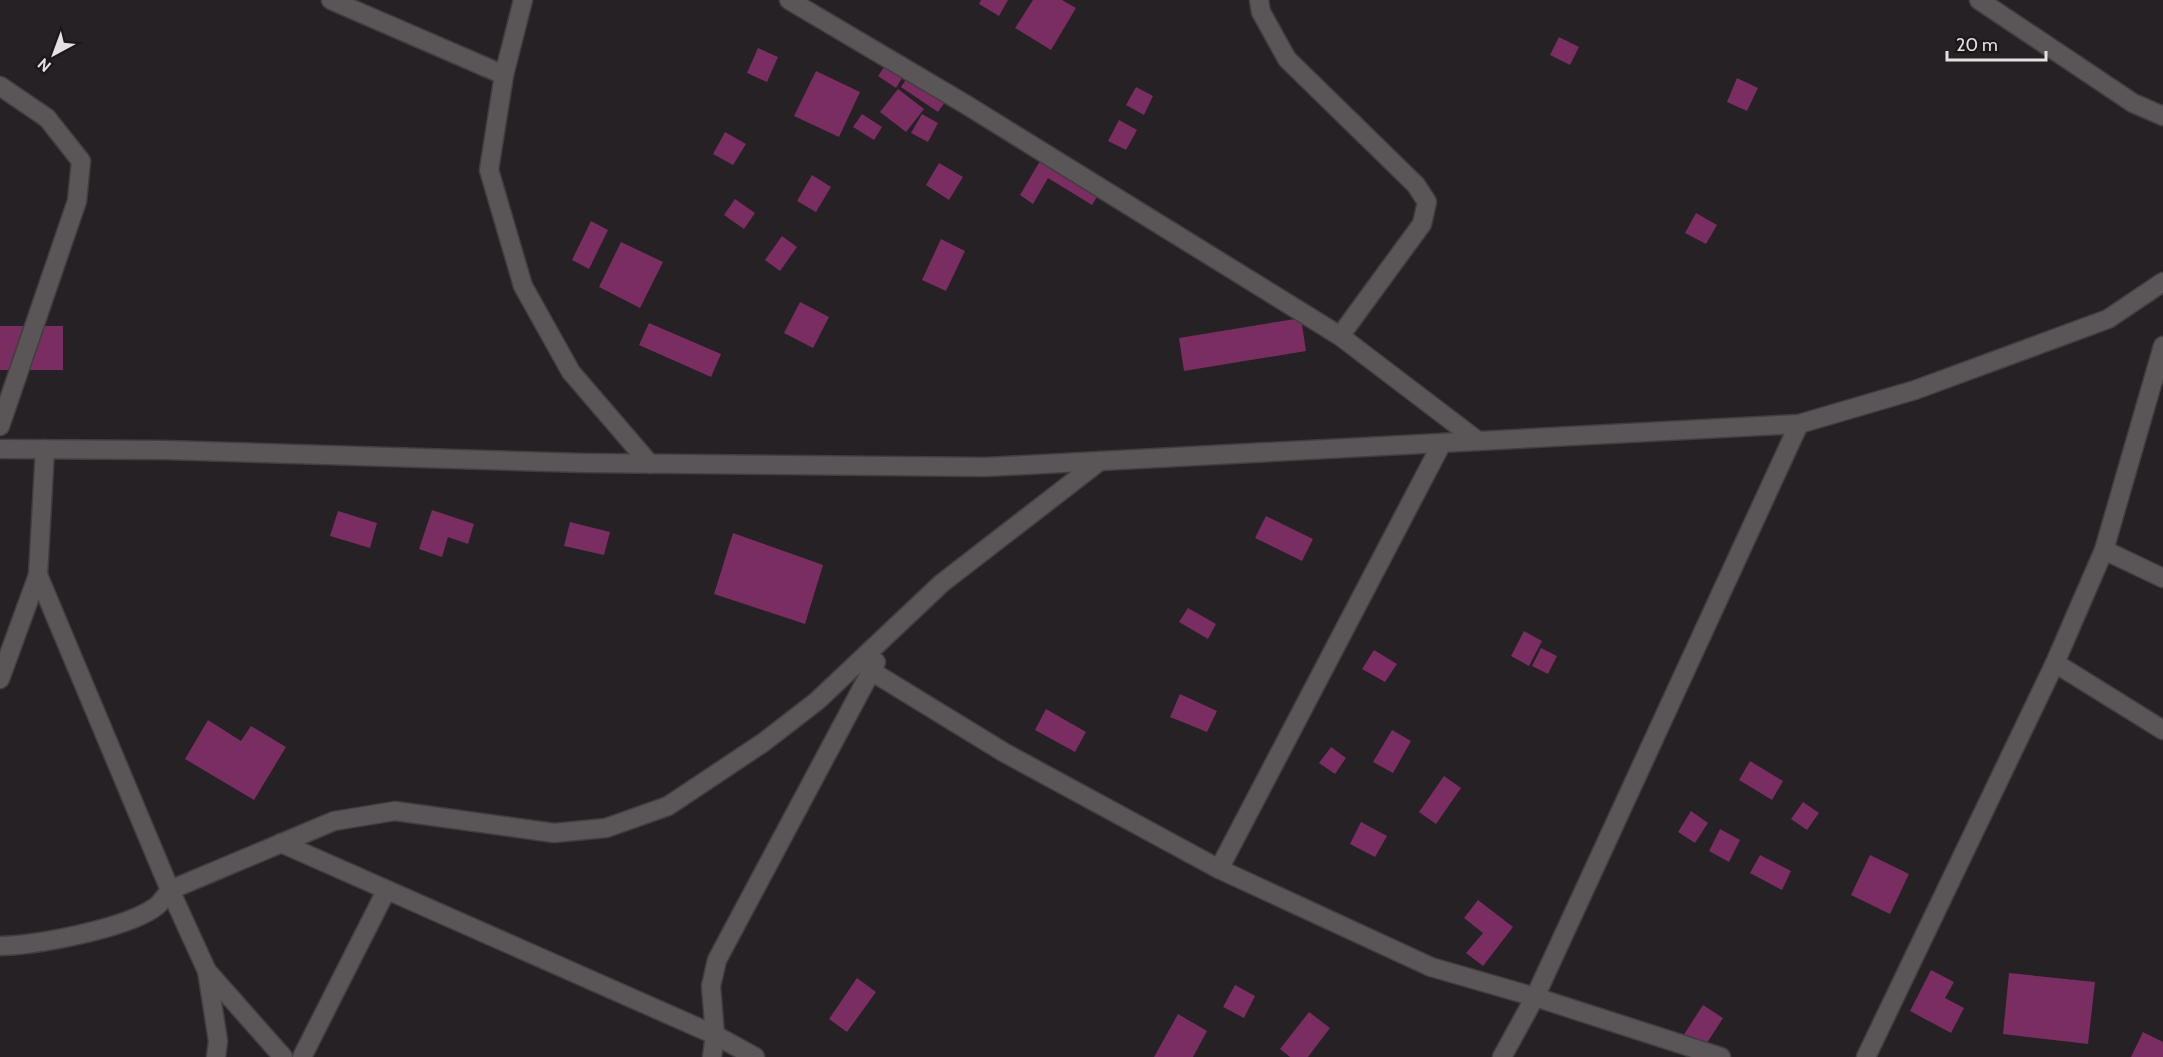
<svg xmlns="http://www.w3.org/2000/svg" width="2163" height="1057" viewBox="0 0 2163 1057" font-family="Cabin,sans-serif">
<rect width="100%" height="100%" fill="#252124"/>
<g fill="#7a2d60">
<path d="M981,0H1008L999,16L979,4Z"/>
<path d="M1033,0H1062L1076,8L1051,50L1015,28Z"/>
<path d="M1559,37L1579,47L1570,65L1550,55Z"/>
<path d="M758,48L778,57L767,82L747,73Z"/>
<path d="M891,57L908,68L896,88L878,76Z"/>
<path d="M816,71L860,92L839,137L794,116Z"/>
<path d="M912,71L950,95L938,112L901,87Z"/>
<path d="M1737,78L1758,88L1747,111L1727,102Z"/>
<path d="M1136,87L1153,96L1144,115L1126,105Z"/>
<path d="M898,89L924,109L906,132L880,112Z"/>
<path d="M862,114L882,127L874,140L853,127Z"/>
<path d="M922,114L938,123L928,142L911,133Z"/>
<path d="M1119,120L1137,130L1126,150L1108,141Z"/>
<path d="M725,132L746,144L733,165L713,154Z"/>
<path d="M1043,156L1101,190L1092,205L1048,178L1033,204L1020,195Z"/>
<path d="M939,163L963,177L949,200L926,185Z"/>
<path d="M812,175L831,187L816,212L797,201Z"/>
<path d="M735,199L755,213L744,229L724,215Z"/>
<path d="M1696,213L1717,225L1706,244L1685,233Z"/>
<path d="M591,221L608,230L589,269L572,260Z"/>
<path d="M782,236L797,247L780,271L765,260Z"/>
<path d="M941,239L965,251L946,291L922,280Z"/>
<path d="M621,242L663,262L640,308L599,287Z"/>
<path d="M800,302L829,317L813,348L784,333Z"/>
<path d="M1301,318L1306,351L1184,371L1179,338Z"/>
<path d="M649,323L721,354L711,377L639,345Z"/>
<rect x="0" y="326" width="63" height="44"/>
<path d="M432,510L474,524L468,544L448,537L442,557L419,549Z"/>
<path d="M338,511L377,523L370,548L330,536Z"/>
<path d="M1266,516L1313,539L1302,561L1255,538Z"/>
<path d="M570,522L610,532L604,555L564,546Z"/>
<path d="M733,533L823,565L805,624L714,594Z"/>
<path d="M1188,608L1216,624L1208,639L1179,622Z"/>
<path d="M1524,631L1542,641L1529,666L1511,656Z"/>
<path d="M1541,648L1557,656L1548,674L1532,666Z"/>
<path d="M1374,650L1397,664L1385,682L1362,669Z"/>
<path d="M1180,694L1217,711L1207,732L1170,717Z"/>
<path d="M1046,709L1086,732L1075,752L1035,730Z"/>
<path d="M208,720L241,741L251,726L286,747L254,800L185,759Z"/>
<path d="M1392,730L1411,741L1393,773L1373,762Z"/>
<path d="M1331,747L1346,758L1335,774L1319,763Z"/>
<path d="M1750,761L1783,781L1772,800L1739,780Z"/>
<path d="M1444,776L1461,788L1436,824L1419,812Z"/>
<path d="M1803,802L1819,813L1807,830L1791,819Z"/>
<path d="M1691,811L1708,823L1695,843L1678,832Z"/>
<path d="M1361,822L1387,836L1375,857L1350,844Z"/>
<path d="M1720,829L1740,840L1729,862L1709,851Z"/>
<path d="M1760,855L1791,871L1782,890L1750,873Z"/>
<path d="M1870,855L1909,874L1890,914L1851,895Z"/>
<path d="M1478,900L1513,927L1483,966L1466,953L1483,933L1464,918Z"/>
<path d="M1931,970L1954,982L1945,998L1964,1008L1951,1033L1910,1011Z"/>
<path d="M2009,973L2095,982L2088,1044L2003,1034Z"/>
<path d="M857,978L876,992L847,1032L829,1019Z"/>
<path d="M1235,985L1255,996L1244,1018L1223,1007Z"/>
<path d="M1703,1005L1723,1018L1698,1057H1691L1676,1047Z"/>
<path d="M1309,1012L1330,1028L1308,1057H1290L1280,1049Z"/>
<path d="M1178,1014L1207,1031L1193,1057H1154Z"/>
<path d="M2143,1032L2163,1042V1057H2131Z"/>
</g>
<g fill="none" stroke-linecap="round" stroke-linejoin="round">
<defs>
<g id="minor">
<path d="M331,0L504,75"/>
<path d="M523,0L504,75L489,170L523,286L571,372L650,464"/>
<path d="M789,0L965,104L1340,336L1478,441"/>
<path d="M1259,0L1261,12L1287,59L1416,185L1427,202L1422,224L1340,336"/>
<path d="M1979,0L2133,103L2163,116"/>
<path d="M0,86L47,118L81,161L77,201L0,426"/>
<path d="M0,449L165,450L584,463L986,467L1799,424L1915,390L2108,319L2163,282"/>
<path d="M2104,550L2163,578"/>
<path d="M38,575L170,890L207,971L218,1041L216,1057"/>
<path d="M2055,663L2163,730"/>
<path d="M871,671L1005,753L1219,869L1431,967L1535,997L1721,1057"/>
<path d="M0,679L38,575L45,449"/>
<path d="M281,843L715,1035L755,1057"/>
<path d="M1219,869L1442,443"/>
<path d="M0,946C38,945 123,929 154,908C161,904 165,896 170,890L334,821L395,811L554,833L606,828L668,806L764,742L817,701L942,583L1100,461"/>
<path d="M207,971L283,1057"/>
<path d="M302,1057L386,891"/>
<path d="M712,1057L715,1035L711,986L717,960L876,662"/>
<path d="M1502,1057L1535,997L1799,424"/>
<path d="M1866,1057L2055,663L2104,550L2163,346"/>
</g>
</defs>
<use href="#minor" stroke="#413e40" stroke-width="21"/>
<use href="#minor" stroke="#5a5557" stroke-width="18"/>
</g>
<g transform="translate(54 54) rotate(221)" stroke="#1c181a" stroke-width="4.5" paint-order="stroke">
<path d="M0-4.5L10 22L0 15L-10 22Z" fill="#e3e1e2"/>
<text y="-9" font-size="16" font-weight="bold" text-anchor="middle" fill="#e3e1e2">N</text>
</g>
<path d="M1947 51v9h99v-9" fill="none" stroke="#e3e1e2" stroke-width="3"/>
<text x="1956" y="51" font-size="18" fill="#e3e1e2" stroke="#1c181a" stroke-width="4.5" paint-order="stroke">20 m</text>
</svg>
